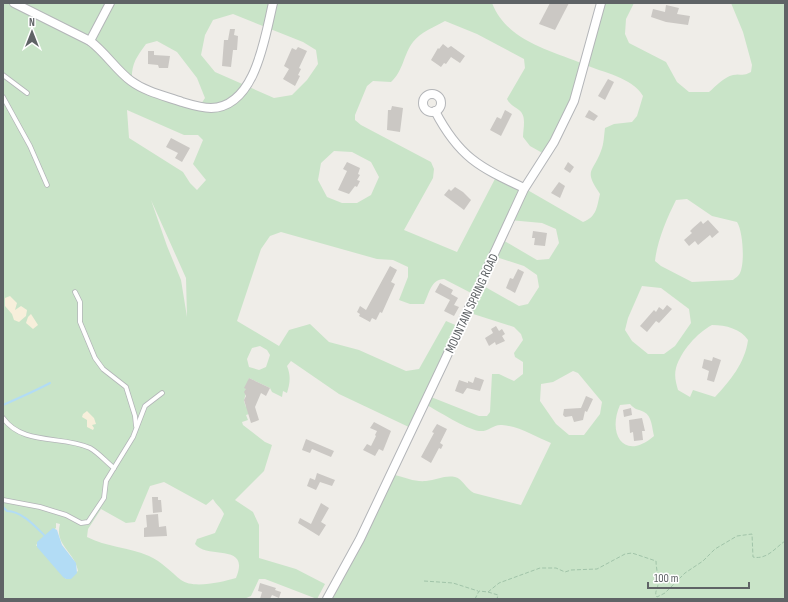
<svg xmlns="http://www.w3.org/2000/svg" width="788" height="602" viewBox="0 0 788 602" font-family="'Sofia Sans Condensed',sans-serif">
<rect width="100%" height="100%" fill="#efede8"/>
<path fill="#c9e4c8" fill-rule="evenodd" d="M3,3H492C507,41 550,50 584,64L601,3H634L626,19L625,34L629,43L666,62L677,82L689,92H709C716,86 724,77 733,75C741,73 742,77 751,72L752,65L743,32L731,3H785V599H327L389,478L393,479L395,475C406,478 415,482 426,481C436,480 445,475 455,477C463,479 466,489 474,493L521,505L551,443C536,437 519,426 502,425C493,424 489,432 479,431C466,429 438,411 425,404L413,429L339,394L291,361L287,366C291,376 290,383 287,393L283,391L282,397L272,392L270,388L249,378L244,401L246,407L250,406L249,414L246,415L248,420L242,422L243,425L265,442L272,445L264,471L235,500L253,512L259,525V558L296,569L325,584L317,599L265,579H259L251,596L244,599H3ZM233,14L303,42L316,50L318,64L307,80L292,95L274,98L215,72L201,55L205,35L213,20ZM445,21L477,34L524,59L525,68L507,99C510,105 514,106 519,110C527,116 523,128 523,137L530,146L546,155L574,101L584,64C603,73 632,77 643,96L637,116L632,122L614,124L605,128C604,135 604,144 601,151C593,173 583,169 600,194C597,206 597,217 583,222L524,188L497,175L457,252L404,230L433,178L434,169L431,162L361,125L355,120V115L367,86L373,81L391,82C403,72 404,53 413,42C421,32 434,27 445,21ZM157,41L177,52L197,78L205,98L199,107L132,82C131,64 136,58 146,44ZM127,110L184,135H198L203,140L193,164L206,180L197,190L190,183L183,172L129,138ZM334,151L352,152L371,162L379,177L371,195L357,203H342L327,197L318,180L321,163ZM687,199L712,216L737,222C743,231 745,263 740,273C739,276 735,278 733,280L692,282L661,266L655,261C657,241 667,218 676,200ZM151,200L186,278L187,317L181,280L167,246ZM509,220L542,223L556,229L559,243L549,259L537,260L501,239ZM281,232L377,259L393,260L408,267V277L399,300L410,304H424C429,294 431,279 444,279L475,295L467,312L514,327L521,334L523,340L514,353L515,357L523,362V374L514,381L499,374H492L490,412L487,416H479L431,397L460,327L446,321L419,369L406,371L359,350L329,342L310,324L289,330L279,346L237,321L261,249L270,236ZM493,256L524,266L537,275L539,287L528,304L519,306L480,284ZM642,286L661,288L689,309L691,323L675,346L664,354H648L632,341L625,330L628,318ZM712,325C726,325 741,329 748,340C745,363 730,381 715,397L693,390L690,397L678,390C676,383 674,376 676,368C681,351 697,333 712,325ZM260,346L267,350L270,355L266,367L259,370L249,367L247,359L252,348ZM573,371L578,373L602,402L600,414L584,435H569L556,424L540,401L541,384L553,382ZM630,404C635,410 638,409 644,412C652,416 652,428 654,436C624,462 607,434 620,405ZM164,482L206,505L213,499C216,505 221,507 224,514L215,533L197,539L195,544C207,560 251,542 236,578C222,582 193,589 181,580C171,572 161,561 149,556C129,547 106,547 87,537L88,529L101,509L126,523L135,522L150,486ZM56,523L60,524C54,545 75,552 78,571L66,579L36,545L56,528Z"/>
<g fill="#f7efdb">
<path d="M10,296L17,303L15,310L21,306L27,310L26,316L19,322L14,320L12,314L5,306V298Z"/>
<path d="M31,314L38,325L33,329L26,323L28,317Z"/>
<path d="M87,411L94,418L96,424L92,425L94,428L93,430L87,427V420L82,417L83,414Z"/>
</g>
<path fill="#b2dcf5" d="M53,528L57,530L62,545L76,563L77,573L71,579H66L63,577L37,547V542Z"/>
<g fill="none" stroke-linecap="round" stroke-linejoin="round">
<g stroke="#b2dcf5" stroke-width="2">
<path d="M3,405C19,398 35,391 50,383"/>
<path d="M3,507L7,511C21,511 34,525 44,535"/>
</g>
</g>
<g fill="#cbc8c4">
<path d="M550,3H569L555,30L539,24Z"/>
<path d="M666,5L679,8L677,14L690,16L688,25L666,22L651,17L653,9L665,12Z"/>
<path d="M230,29H235L234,35L238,36L237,50H233L231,67L222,66L224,40H228Z"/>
<path d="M443,44L448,48L451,46L465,56L460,63L451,57L446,64L444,63L441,67L431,60L438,48L439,49Z"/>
<path d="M298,47L307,51L299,68L301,69L298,75L300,76L295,86L283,79L289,69L284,66L292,48L296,50Z"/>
<path d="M148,51H154V55L170,56L168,68H159L158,65L148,64Z"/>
<path d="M608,79L614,82L605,100L598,96Z"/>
<path d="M392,106L403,108L400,132L387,130L388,110H391Z"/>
<path d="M505,110L512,114L501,136L490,130L497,117L501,119Z"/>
<path d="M589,110L598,116L594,121L585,117Z"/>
<path d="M171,138L190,148L182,162L175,158L178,153L166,147Z"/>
<path d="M347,162L360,168L358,174L360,175L357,180L360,181L357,187L355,186L349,194L338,190L347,171L343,169Z"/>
<path d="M568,162L574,167L570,173L564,169Z"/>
<path d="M559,182L565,186L560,198L551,193Z"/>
<path d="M455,187L463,192L471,200L464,210L444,195L449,189L451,191Z"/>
<path d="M708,220L719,232L712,238L710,235L698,245L695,241L689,246L684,240L692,233L690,231L693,228L701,221L703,224Z"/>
<path d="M533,231L547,233L545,246L534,245L535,238H532Z"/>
<path d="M390,266L397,270L391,282L395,284L382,313L380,312L376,320L372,318L370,322L359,316L360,314L357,312L360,306L366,310Z"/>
<path d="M518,269L524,272L515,293L506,288L510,278L513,279Z"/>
<path d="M440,283L453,290L451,294L458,298L454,305L459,307L454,316L444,311L450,300L435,292Z"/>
<path d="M667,305L672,309L659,323L656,321L647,332L640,326L654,310L656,312L659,307L663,310Z"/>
<path d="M496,326L499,331L502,329L505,334L502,336L505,341L496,345L495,342L489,346L485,338L493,333L491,329Z"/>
<path d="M713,357L721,360L714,382L707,380L709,371L702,368L704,359L712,361Z"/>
<path d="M475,377L484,380L480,391L467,388L463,394L455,391L459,380L468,383V381L473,383Z"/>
<path d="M249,378L270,388L266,396L261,393L255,407L259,420L251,423L244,400L246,396L244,392L246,389L244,388Z"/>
<path d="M586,396L593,399L587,412L585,411L583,420L574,422L572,416L565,417L563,415L564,409L581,408Z"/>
<path d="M631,408L632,415L624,417L623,410Z"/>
<path d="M642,418L645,431H642L643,440L634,441L633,432L630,433L629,420Z"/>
<path d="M374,422L391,431L383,451L379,449L375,456L363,450L367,444L371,446L376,436L375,435L377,431L370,428Z"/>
<path d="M437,424L447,429L440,443L443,445L441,449L439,448L431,463L421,457L434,433L432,432Z"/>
<path d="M306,439L334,451L331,457L312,449L310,453L302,450Z"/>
<path d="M317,473L335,480L332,486L320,482L316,490L307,486L310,478L315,480Z"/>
<path d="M152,497H158V500H161L162,512L153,513Z"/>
<path d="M321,503L329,508L321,522L326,525L319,536L298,523L300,518L311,524Z"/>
<path d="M158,514L159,527L166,526L167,536L144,537V528L147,527L146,515Z"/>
<path d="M260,583L276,588L275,590L281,592L279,598L272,595L270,599H260L262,592L258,591Z"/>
</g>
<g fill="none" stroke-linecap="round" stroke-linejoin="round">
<defs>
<g id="lane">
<path d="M3,75L27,93"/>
<path d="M3,97L30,146L47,185"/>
<path d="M75,292L80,302V322L95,358L103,369L126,387L135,416L136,426"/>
<path d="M3,418C23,446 62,435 90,448C99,453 106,462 114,468"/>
<path d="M3,500L40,507L66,515L81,523L88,522L104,498L106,481L133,437L145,406L162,393"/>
</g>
<g id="street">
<path d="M14,3L90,41C106,53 116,70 131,81C146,92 165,96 182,102C192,105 201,108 211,108C256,107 265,36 273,3"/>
<path d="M90,41L110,3"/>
<circle cx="432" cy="103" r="9"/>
<path d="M435,111C459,157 479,167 524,188"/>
<path d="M327,599L360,539L444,362L524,189L554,142L574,101L601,3"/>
</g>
</defs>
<use href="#lane" stroke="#b3b5b8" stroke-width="5.5"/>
<use href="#street" stroke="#b3b5b8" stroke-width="10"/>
<g stroke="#a1c4a9" stroke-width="1" stroke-dasharray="4 2" stroke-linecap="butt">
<path d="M424,581L453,583L478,591"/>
<path d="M488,592L498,595L497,599"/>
<path d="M475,599L479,591L488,592L499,583L540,568H556L565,572L571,570L597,569L625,554L632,553L656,561C656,568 659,579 658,585C657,590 654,593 657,597L665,593L685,573L703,561L715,549L737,536L752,534L753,557C767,560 775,548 785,541"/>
</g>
<use href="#lane" stroke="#fff" stroke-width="4"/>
<use href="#street" stroke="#fff" stroke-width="8"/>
</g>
<g text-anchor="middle" stroke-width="3.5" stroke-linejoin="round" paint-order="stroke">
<g font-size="13" fill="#5f6366" stroke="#fff">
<text transform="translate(471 303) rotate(-65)" y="5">MOUNTAIN SPRING ROAD</text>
</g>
</g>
<rect width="788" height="602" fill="none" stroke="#5f6366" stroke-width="8"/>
<g transform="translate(32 32)" stroke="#ffffff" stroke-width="3" paint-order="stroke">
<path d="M0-3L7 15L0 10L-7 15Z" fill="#5f6366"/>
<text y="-6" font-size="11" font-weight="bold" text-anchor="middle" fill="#5f6366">N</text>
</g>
<path d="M648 582v6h101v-6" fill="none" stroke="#5f6366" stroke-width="2"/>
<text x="654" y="582" font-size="12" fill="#5f6366" stroke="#ffffff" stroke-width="3" paint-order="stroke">100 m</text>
</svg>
